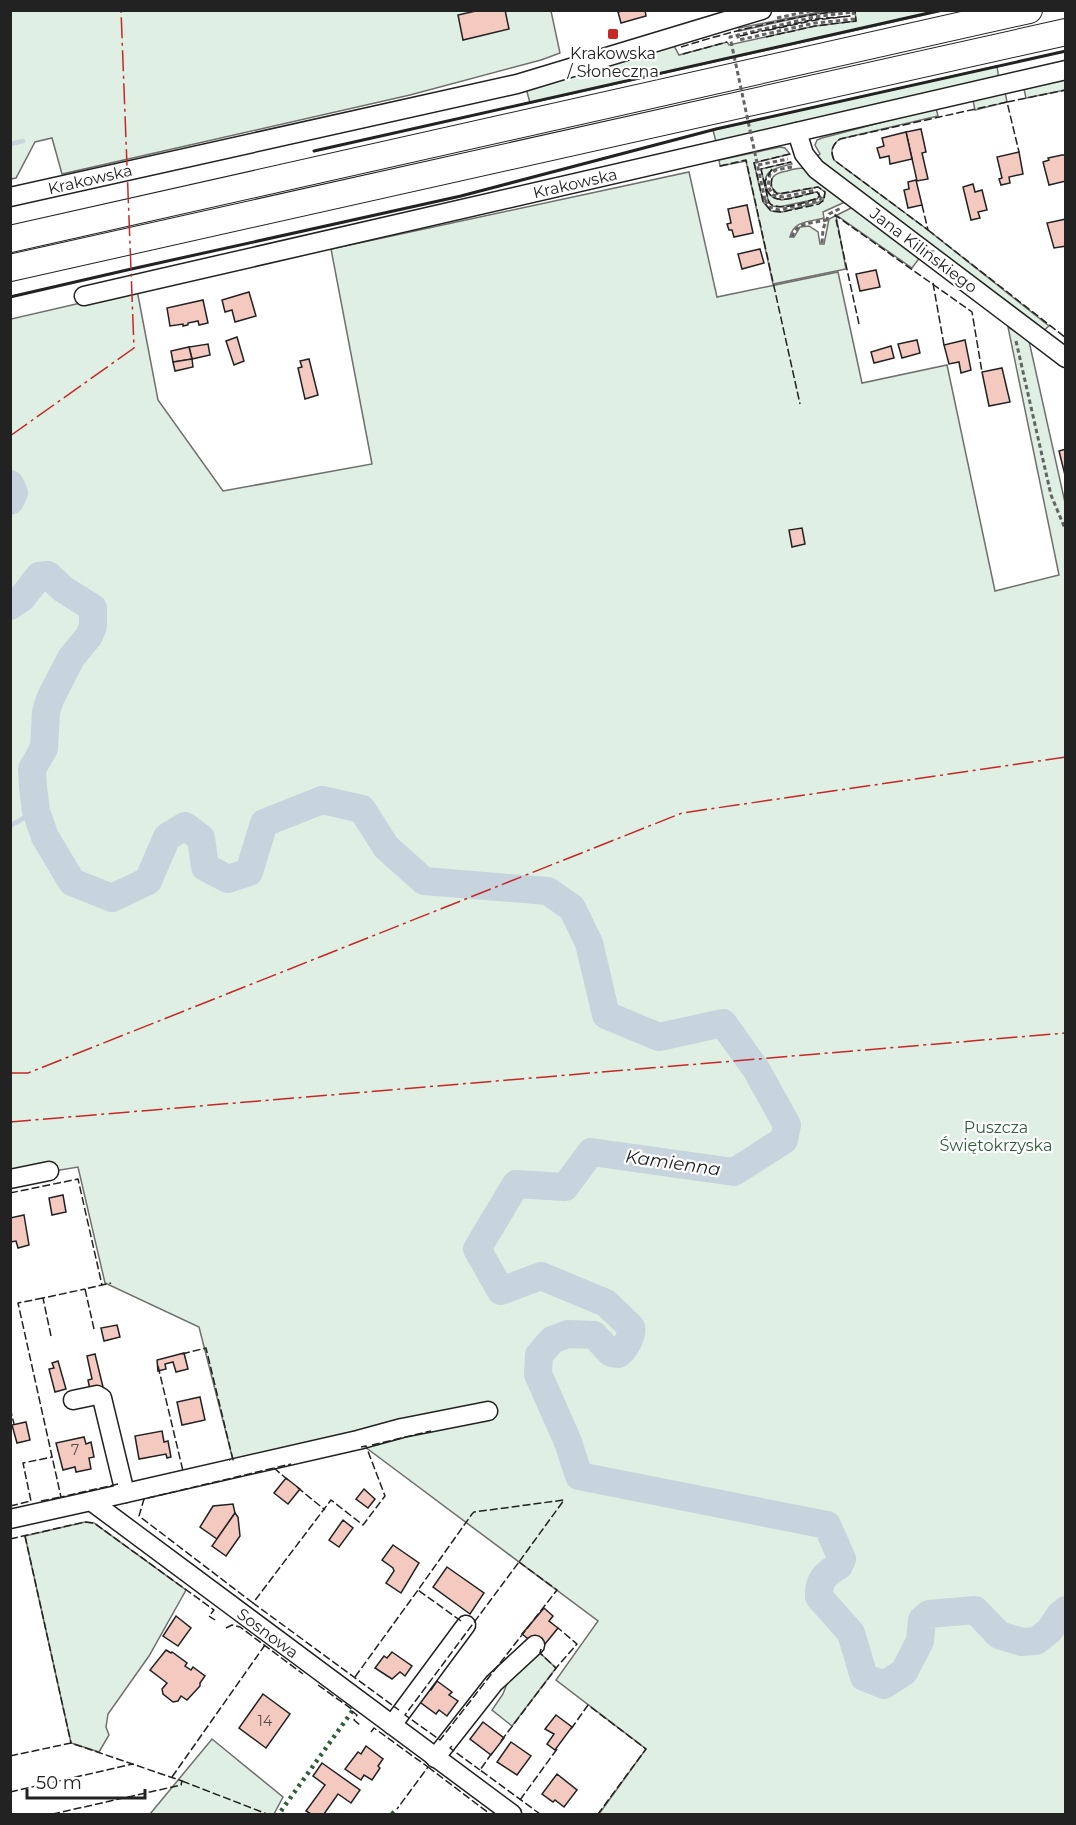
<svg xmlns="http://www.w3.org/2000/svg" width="1076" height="1825" viewBox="0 0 1076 1825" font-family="Montserrat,sans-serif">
<rect width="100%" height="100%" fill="#fff"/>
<g fill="#e0efe3" stroke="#6f6f6f" stroke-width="1.5">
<path d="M829,10L846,11L815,14L739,31V28Z"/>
<path d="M10,11H551L560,53L541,60L410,95L62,174L52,138L35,142L16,178L11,179Z"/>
<path d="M855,11H942L530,103L526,88L673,44L679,55L727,42L729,45L815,26L856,21Z"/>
<path d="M997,66L999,80L717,146L713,130Z"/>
<path d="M1065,79V90L1026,98L1024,89Z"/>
<path d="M1005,92L1007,102L975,110L973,100Z"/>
<path d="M936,108L938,116L840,139C832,145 830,151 834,160L928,230L1049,326L1043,331L816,157L820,154L815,145L817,140L822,138Z"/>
<path d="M780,147L785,148L790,154L754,163L763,202L771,211L782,212L823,201L825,192L818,187L782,194L774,192C767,178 774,173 787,171C793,169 800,167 806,169C819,174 836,192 847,201L823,212L824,218C810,222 794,220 790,237H794L800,227L809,226L818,232L820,244H824L829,219L855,206L921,256L912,268L836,215L846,269L773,284L746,161L720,166L719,160Z"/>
<path d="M791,162L792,164C774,168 758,171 769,194L774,198L782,200L816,192L819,193V196L817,199L779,207L772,206L768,200L761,169Z"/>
<path d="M689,172L717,297L838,272L862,383L947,365L995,591L1059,575L1008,327L1029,341L1066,507L1065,1814H599L646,1749L556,1680L598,1621L357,1441L233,1460L199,1327L105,1283L78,1167L11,1178V319L137,290L158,400L223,491L372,464L331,249Z"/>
<path d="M85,1522L94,1523L186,1590L149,1656L108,1714L106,1727L109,1735L99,1752L71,1743L25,1536Z"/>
<path d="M540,1653L556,1668L512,1726L492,1710L503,1694L510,1676L535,1655Z"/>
<path d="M212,1739L283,1797L274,1814H150Z"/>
</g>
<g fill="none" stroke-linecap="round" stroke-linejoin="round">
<g stroke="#c7d3dd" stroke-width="4.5">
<path d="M10,144L23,141"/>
<path d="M10,826L36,811"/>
</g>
<g stroke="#c7d3dd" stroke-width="28">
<path d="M10,484L14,493L10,501"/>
<path d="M10,606L22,598L39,576L48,575L63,589L93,608V626L89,636L71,658L50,699L46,712L44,748L32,769L33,787L36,811L45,837L72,882L112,898L148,881L167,837L185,826L201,838L205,867L228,879L249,872L264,823L322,800L362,809L386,847L424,881L548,891L572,908L589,943L606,1015L659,1037L723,1023L756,1069L787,1125L784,1140L734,1172L591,1152L565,1187L516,1184L477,1249L501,1291L541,1276L606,1303L631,1327C633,1335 625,1350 618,1354L611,1353L594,1335L568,1334L552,1340L539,1355L538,1374L568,1442L579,1476L827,1525L842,1559L839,1566C826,1573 818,1580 819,1597L851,1633L864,1677L884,1685L904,1672L920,1641L922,1620L929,1614L975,1610L999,1635L1022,1642L1036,1641L1049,1631L1060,1615L1066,1610"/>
</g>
</g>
<g fill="#f3c9c0" stroke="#222" stroke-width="1.5">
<path d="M480,10H505L509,29L463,40L458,15Z"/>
<path d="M625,10H645L646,16L621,23L618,12Z"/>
<path d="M921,129L926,152L922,153L928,179L917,181L906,132Z"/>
<path d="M906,132L912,159L890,164L889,156L880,158L877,148L884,146L882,138Z"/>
<path d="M1019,152L1023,174L1009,177L1010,183L1001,185L999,179L1002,178L997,157Z"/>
<path d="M1062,155H1066V181L1049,185L1043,162L1049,160L1048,158Z"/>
<path d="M916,180L922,205L908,208L904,190L909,189L908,182Z"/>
<path d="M973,184L975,192L982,190L987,210L978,212L980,218L971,220L963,187Z"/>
<path d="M747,205L753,233L734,237L732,230H729L727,224L731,223L728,209Z"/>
<path d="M1066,219V246L1054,248L1047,223Z"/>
<path d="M760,249L764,263L742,269L738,254Z"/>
<path d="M876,270L880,287L860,291L856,274Z"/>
<path d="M249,292L256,316L235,322L232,310L225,312L222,300Z"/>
<path d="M203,300L208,323L199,325L198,321L188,323V325L183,326V324L170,326L167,308Z"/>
<path d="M237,337L244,361L234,365L226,341Z"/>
<path d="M917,340L920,353L902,358L898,344Z"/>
<path d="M965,340L971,370L961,373L959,362L949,364L944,345Z"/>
<path d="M208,344L210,355L192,359L189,347Z"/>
<path d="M891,346L894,358L874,363L871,352Z"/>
<path d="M189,347L192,359L173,362L171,351Z"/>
<path d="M192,359L193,367L175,371L173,362Z"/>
<path d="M309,359L318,395L305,399L298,368L302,367L300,361Z"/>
<path d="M1002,368L1010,402L989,406L982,372Z"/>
<path d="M1066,449V474L1065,475L1059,451Z"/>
<path d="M802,528L805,544L792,547L789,530Z"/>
<path d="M63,1195L66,1212L52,1215L49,1198Z"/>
<path d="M24,1215L29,1245L18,1248L16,1241L10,1242V1218Z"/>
<path d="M117,1325L120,1337L104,1341L101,1328Z"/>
<path d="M184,1353L188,1369L176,1372L173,1362L165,1364L166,1369L158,1371L157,1360Z"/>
<path d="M95,1354L103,1387L90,1390L88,1380L92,1379L87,1356Z"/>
<path d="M58,1361L66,1389L55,1392L49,1369L54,1368L52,1363Z"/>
<path d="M200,1397L205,1420L182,1425L177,1402Z"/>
<path d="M26,1422L30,1440L17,1443L12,1425Z"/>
<path d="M162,1431L164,1442L168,1441L171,1457L167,1458L166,1454L139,1459L135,1436Z"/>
<path d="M84,1437L86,1444L91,1442L94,1457L89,1458L91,1469L76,1472L75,1467L63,1470L56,1443Z"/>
<path d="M286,1478L300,1489L288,1504L274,1493Z"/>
<path d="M364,1489L375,1499L368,1508L356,1499Z"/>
<path d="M233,1504L235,1513L217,1539L200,1527L213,1506Z"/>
<path d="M235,1513L238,1517L240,1536L226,1556L212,1546Z"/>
<path d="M343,1520L353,1528L339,1547L329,1540Z"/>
<path d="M393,1545L419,1563L401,1593L386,1583L394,1571L393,1568L382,1560Z"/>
<path d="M447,1567L484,1593L470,1614L433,1587Z"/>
<path d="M544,1608L553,1616L549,1621L558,1628L541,1649L522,1634Z"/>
<path d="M176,1616L191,1628L178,1646L163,1636Z"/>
<path d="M166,1650L171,1653L172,1652L187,1663L185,1666L191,1670L193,1667L205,1676L200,1683V1686L187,1700L181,1696L178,1701L173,1702L163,1694L162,1689L167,1683L150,1670Z"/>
<path d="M392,1652L412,1666L405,1676L400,1672L392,1679L375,1668L384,1656L387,1658Z"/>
<path d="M437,1681L452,1692L449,1695L458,1701L447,1716L439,1710L436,1714L417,1700L427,1687L431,1690Z"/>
<path d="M263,1694L290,1714L266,1748L239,1728Z"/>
<path d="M556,1715L572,1727L555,1750L547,1744L554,1734L545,1729Z"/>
<path d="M483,1722L504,1738L491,1755L470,1739Z"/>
<path d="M511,1742L531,1756L517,1775L497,1762Z"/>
<path d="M366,1746L383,1759L378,1766L380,1768L372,1780L364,1775L361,1780L345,1769L358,1752L361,1754Z"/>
<path d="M322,1763L360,1790L351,1803L338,1794L324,1814H311L306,1811L325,1785L313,1776Z"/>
<path d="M557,1774L577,1790L564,1807L555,1800L553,1802L542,1794Z"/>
</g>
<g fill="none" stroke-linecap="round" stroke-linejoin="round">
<defs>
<g id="minor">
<path d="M797,132L804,154L816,169L1066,358"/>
<path d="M10,197L517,84L762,10"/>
<path d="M84,296L1066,70"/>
<path d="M10,1179L49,1171"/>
<path d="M73,1400L97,1395L102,1398L125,1493"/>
<path d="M91,1501L358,1440L402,1428L488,1411"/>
<path d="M10,1519L91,1501L512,1814"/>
<path d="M392,1725L466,1625"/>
<path d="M435,1758L494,1683L535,1645"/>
</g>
<g id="highway">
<path d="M10,239L1029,10"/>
<path d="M10,268L1066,32"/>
</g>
</defs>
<use href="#minor" stroke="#222" stroke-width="21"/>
<use href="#highway" stroke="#222" stroke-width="28"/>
<g stroke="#646464" stroke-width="3" stroke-dasharray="4.5 3" stroke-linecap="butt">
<path d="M777,18L814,10"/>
<path d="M737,34L739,40L815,23L854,19L853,12"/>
<path d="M758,165L788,159"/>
<path d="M792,167L776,170L770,174L768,186L773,195L783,197L816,190"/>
<path d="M765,200L769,207L779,210L817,201L821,199L822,195"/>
<path d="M792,237C797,221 812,224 826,220"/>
<path d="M822,243L823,229L829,214L841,208"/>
<path d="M1016,341L1051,495L1066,531"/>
</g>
<use href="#minor" stroke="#fff" stroke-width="18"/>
<use href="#highway" stroke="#fff" stroke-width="26"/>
<path stroke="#646464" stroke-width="3" stroke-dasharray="4.5 3" stroke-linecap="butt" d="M765,200L730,37L814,17L853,12"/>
<g stroke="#2f5e38" stroke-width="4.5" stroke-dasharray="3 4.5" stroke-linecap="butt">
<path d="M281,1811L353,1710"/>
<path d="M392,1814L397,1809"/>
</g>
<g stroke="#222" stroke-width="1.5" stroke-dasharray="8 3" stroke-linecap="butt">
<path d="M740,36L816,19L850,16L816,20L765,31"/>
<path d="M766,37L815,26L856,21L855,10"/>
<path d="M681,47C735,30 790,17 846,10"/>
<path d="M683,54L727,42"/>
<path d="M1007,102L1066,90"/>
<path d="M761,161L790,154"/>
<path d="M754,162L763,201L771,211L782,212L819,204L824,200L825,192L818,187L777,194L771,186L772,177"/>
<path d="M720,166L746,160L800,404"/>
<path d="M772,169L765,181C768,212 798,195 817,192L820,196L818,198C806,202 780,212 769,203L761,169L791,162"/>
<path d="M922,205L928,230L834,160C830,151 832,145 840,139L1007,102L1019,152"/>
<path d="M928,230L1066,338"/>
<path d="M933,283L944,345"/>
<path d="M859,324L835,215L972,312L982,372"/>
<path d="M10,1193L78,1179L102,1285"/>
<path d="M43,1298L18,1303L61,1497L118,1484"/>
<path d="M94,1329L85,1289L111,1283"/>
<path d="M51,1336L43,1298L85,1289"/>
<path d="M182,1354L206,1348L233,1460H229"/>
<path d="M158,1366L183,1471"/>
<path d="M10,1408L14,1424"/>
<path d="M372,1445L431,1431"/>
<path d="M361,1447L366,1446L385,1496L363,1525L331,1500L253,1603L399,1710"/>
<path d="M288,1480L274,1468L291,1464"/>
<path d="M297,1487L325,1510"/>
<path d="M41,1501L61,1497"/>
<path d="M10,1506L31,1501L23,1463L52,1457"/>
<path d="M25,1536L71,1743"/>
<path d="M10,1539L85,1522L94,1523L214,1610L209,1616L215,1620"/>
<path d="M519,1562L557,1590L440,1740L405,1715Z"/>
<path d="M253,1603L139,1516L144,1499L274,1468"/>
<path d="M461,1621L418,1590L472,1514L474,1512L564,1500L519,1562"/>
<path d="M226,1628L232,1625L240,1627L303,1674"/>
<path d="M541,1649L540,1653L556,1668"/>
<path d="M355,1677L418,1590"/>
<path d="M318,1685L353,1710"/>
<path d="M352,1711L357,1715L354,1720L360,1725"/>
<path d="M571,1729L588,1705L646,1749L598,1814"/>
<path d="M371,1732L374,1728L428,1767L397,1809"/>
<path d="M501,1741L557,1667L577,1644L558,1628"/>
<path d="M452,1746L450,1748L480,1770"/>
<path d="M492,1753L480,1770L540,1814"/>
<path d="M10,1756L71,1743L182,1781L181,1785L53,1814"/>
<path d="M428,1767L490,1814"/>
<path d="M172,1777L265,1645"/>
<path d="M182,1781L267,1814"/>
<path d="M10,1792L133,1764"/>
<path d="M520,1800L557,1749"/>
</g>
<g stroke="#222" stroke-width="3">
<path d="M314,151L942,10"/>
<path d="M10,297L127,270L461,196L716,129L1066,51"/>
</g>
<g stroke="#c62828" stroke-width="1.5" stroke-dasharray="21 4.5 3 4.5" stroke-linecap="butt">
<path d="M10,436L134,348L121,10"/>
<path d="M10,1073H28L682,813L1066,757"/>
<path d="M10,1122L1066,1033"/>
</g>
</g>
<rect fill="#c62828" stroke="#fff" stroke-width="2" x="607" y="28" width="12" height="12" rx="3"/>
<g text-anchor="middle" stroke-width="4.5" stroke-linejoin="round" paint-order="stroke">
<g font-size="14" fill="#564c4a">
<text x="75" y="1455">7</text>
<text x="265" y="1726">14</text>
</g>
<g font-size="16" fill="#222" stroke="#fff">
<text x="613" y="59">Krakowska<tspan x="613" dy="18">/ Słoneczna</tspan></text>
</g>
<g font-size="16" fill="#222" stroke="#fff">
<text transform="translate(90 179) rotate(-13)" y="6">Krakowska</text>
<text transform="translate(575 183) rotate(-13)" y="6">Krakowska</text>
<text transform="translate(924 250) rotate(37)" y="6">Jana Kilińskiego</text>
<text transform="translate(268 1633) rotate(37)" y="6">Sosnowa</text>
</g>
<g font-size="16" fill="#2f5e38" stroke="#fff">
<text x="996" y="1133">Puszcza<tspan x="996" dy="18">Świętokrzyska</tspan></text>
</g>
<g font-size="18" font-style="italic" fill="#222" stroke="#fff">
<text transform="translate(673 1163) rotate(8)" y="6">Kamienna</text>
</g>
</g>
<rect width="1076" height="1825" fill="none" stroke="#222222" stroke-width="24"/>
<path d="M27 1789v9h118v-9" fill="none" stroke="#222222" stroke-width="3"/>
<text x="36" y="1789" font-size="18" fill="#222222" stroke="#ffffff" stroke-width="4.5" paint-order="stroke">50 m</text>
</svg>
